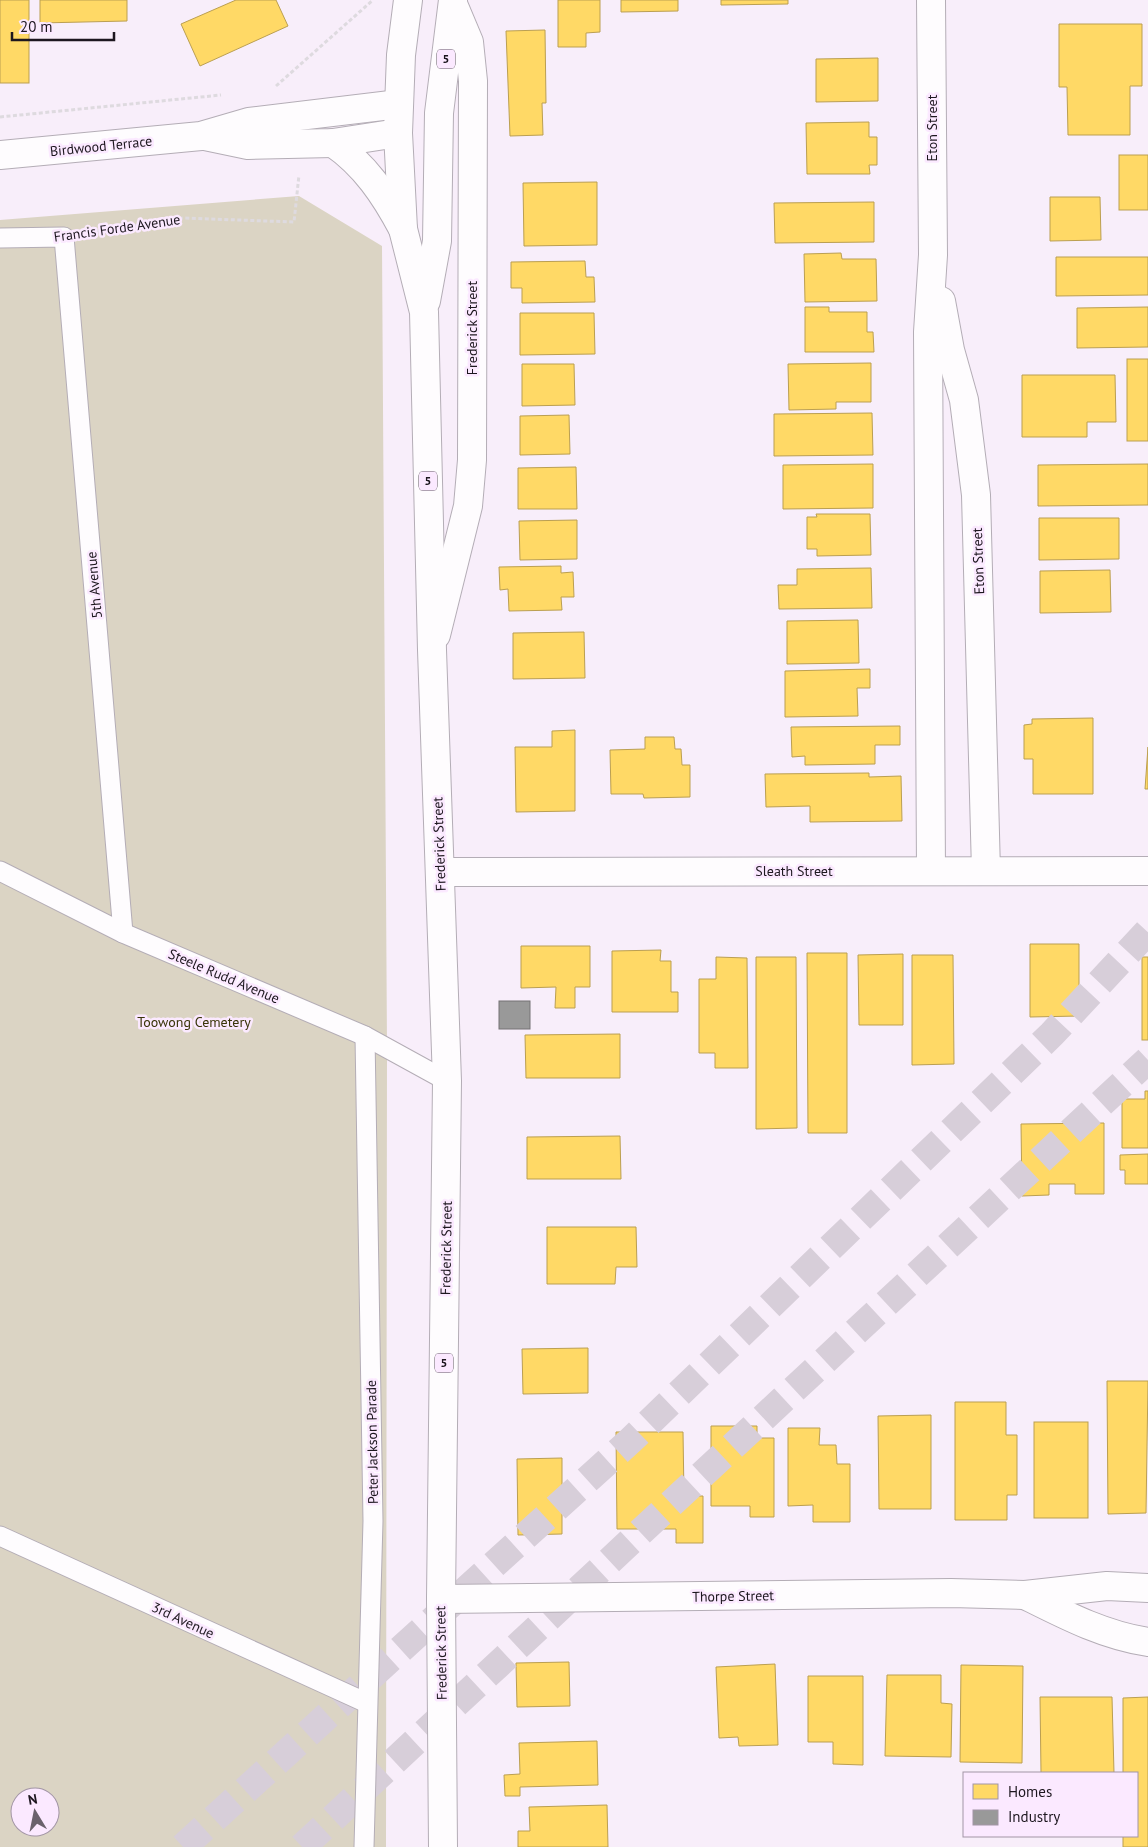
<svg xmlns="http://www.w3.org/2000/svg" width="1148" height="1847" viewBox="0 0 1148 1847" font-family="'PT Sans',sans-serif">
<rect width="100%" height="100%" fill="#f8eefa"/>
<path fill="#dbd4c4" fill-rule="evenodd" d="M299,196L382,246L387,1048L386,1847H0V220ZM20,1797H50V1827H20Z"/>
<g fill="#ffd966" stroke="#bb9f51">
<rect x="0" y="0" width="29" height="83"/>
<path d="M40,0H127V21L40,23Z"/>
<path d="M236,0H276L288,26L200,66L181,24Z"/>
<path d="M558,0H600V32L586,33V47H558Z"/>
<path d="M621,0H678V11L621,12Z"/>
<path d="M721,0H788V4L721,5Z"/>
<path d="M1059,24H1142V86H1130V135H1068L1067,87H1059Z"/>
<path d="M545,30L546,103H542L543,135L510,136L506,31Z"/>
<path d="M878,58V101L816,102V59Z"/>
<path d="M869,122V137H877V165H869L870,174H807L806,123Z"/>
<rect x="1119" y="155" width="29" height="55"/>
<path d="M597,182V245L524,246L523,183Z"/>
<path d="M1050,197H1100L1101,240L1050,241Z"/>
<path d="M874,202V242L775,243L774,203Z"/>
<path d="M841,253L842,259H876L877,301L805,302L804,254Z"/>
<path d="M1056,257H1148V295L1056,296Z"/>
<path d="M585,261L586,277H594L595,302L522,303V288H511V262Z"/>
<path d="M805,307H829V312H867V332H873L874,352H805Z"/>
<path d="M1148,307V347L1077,348V308Z"/>
<path d="M520,313H594L595,354L520,355Z"/>
<rect x="1127" y="359" width="21" height="82"/>
<path d="M871,363V402H836V409L789,410L788,364Z"/>
<path d="M522,364H574L575,405L522,406Z"/>
<path d="M1022,375H1115L1116,422H1087V437H1022Z"/>
<path d="M872,413L873,455L774,456V414Z"/>
<path d="M569,415L570,454L520,455V416Z"/>
<path d="M873,464V508L783,509V465Z"/>
<path d="M1148,464V505L1038,506V465Z"/>
<path d="M576,467L577,509H518V468Z"/>
<path d="M816,514H870L871,555L817,556V549H807V517H817Z"/>
<path d="M1039,518H1119V559L1039,560Z"/>
<path d="M577,520V559L520,560L519,521Z"/>
<path d="M561,566V573L573,572L574,597H561L562,610L509,611L508,589L500,590L499,567Z"/>
<path d="M871,568L872,608L779,609L778,585H797V569Z"/>
<path d="M1110,570L1111,612L1040,613V571Z"/>
<path d="M858,620L859,663L787,664V621Z"/>
<path d="M584,632L585,678L513,679V633Z"/>
<path d="M870,669V688H857L858,716L785,717V671Z"/>
<path d="M1093,718V794H1033V759H1024V725L1032,724V719Z"/>
<path d="M900,726V745H875V764L805,765V756L792,757L791,727Z"/>
<path d="M575,730V811L516,812L515,747H552V731Z"/>
<path d="M645,737H674L675,749H681L682,765H690V797L644,798L643,794H611L610,750L645,749Z"/>
<path d="M1148,747V789H1145Z"/>
<path d="M869,773V777L901,776L902,821L810,822V806L766,807L765,774Z"/>
<path d="M1030,944H1079V1016L1030,1017Z"/>
<path d="M521,946H590V987H575V1008H555L556,987L521,988Z"/>
<path d="M661,950L660,961H671V992H678V1012H612V951Z"/>
<path d="M807,953H847V1133H808Z"/>
<path d="M903,954V1025H859L858,955Z"/>
<path d="M912,955H953L954,1064L912,1065Z"/>
<path d="M716,957L747,958L748,1068H715V1053H699V979H716Z"/>
<path d="M756,957H796L797,1128L756,1129Z"/>
<rect x="1142" y="957" width="6" height="83"/>
<path d="M620,1034V1078H526L525,1035Z"/>
<path d="M1145,1091H1148V1148H1122V1099H1145Z"/>
<path d="M1104,1123V1194H1075V1184H1049V1195L1022,1196L1021,1124Z"/>
<path d="M620,1136L621,1179H527V1137Z"/>
<path d="M1148,1154V1184H1125V1170H1120V1155Z"/>
<path d="M547,1227H636L637,1267H616L615,1284H547Z"/>
<path d="M588,1348V1393L523,1394L522,1349Z"/>
<path d="M1107,1381H1148L1146,1513L1108,1514Z"/>
<path d="M955,1402H1006V1435H1017V1495H1007V1520H955Z"/>
<path d="M931,1415V1509H879L878,1416Z"/>
<rect x="1034" y="1422" width="54" height="96"/>
<path d="M711,1426H757V1438H774V1517H750V1506H711Z"/>
<path d="M788,1428H820L819,1445H836L837,1464H850V1522H813V1505L788,1506Z"/>
<path d="M616,1432H683L684,1496H703V1543H676V1529H617Z"/>
<path d="M562,1458V1534L518,1535L517,1459Z"/>
<path d="M569,1662L570,1706L517,1707L516,1663Z"/>
<path d="M775,1664L778,1745L739,1746L738,1737L719,1738L716,1667Z"/>
<path d="M961,1665L1023,1666L1022,1763L960,1762Z"/>
<path d="M887,1675H941V1703L952,1704L951,1757L885,1756Z"/>
<path d="M808,1676H863V1765L833,1764V1742H808Z"/>
<path d="M1040,1697H1112L1114,1773H1041Z"/>
<path d="M1148,1697V1847H1123V1836H1137V1773H1123V1698Z"/>
<path d="M597,1741L598,1785L520,1787V1796H505L504,1775L520,1774L519,1743Z"/>
<path d="M607,1805L608,1847H518V1831H530L529,1807Z"/>
</g>
<rect fill="#999" stroke="#747274" x="499" y="1001" width="31" height="28"/>
<g fill="none" stroke-linecap="round" stroke-linejoin="round">
<g stroke="#d7ced9" stroke-width="28" stroke-dasharray="28 14" stroke-linecap="butt">
<path d="M183,1847L630,1441L1052,1034L1148,931"/>
<path d="M302,1847L1148,1060"/>
</g>
<defs>
<g id="lane">
<path d="M0,238L64,237L123,933"/>
<path d="M0,871L123,933L365,1036L447,1081"/>
<path d="M0,1536L367,1703"/>
<path d="M364,1847L373,1521L365,1036"/>
</g>
<g id="street">
<path d="M941,301L950,350L964,400L976,495L986,871"/>
<path d="M436,635L468,506L472,460L473,81L469,42L453,4"/>
<path d="M931,871L928,332L933,255L931,0"/>
<path d="M440,872L1148,871"/>
<path d="M1025,1595C1065,1615 1103,1635 1148,1642"/>
<path d="M441,1599L951,1593L1025,1595L1107,1586L1148,1588"/>
</g>
<g id="secondary">
<path d="M205,136L248,145L333,143L398,133"/>
<path d="M333,143C365,165 385,195 403,229"/>
<path d="M0,155L201,136L249,122L399,104"/>
</g>
<g id="highway">
<path d="M408,0L401,55L398,133L403,229L424,312L432,650L447,1081L441,1599L443,1847"/>
<path d="M426,301L437,241L439,113L453,0"/>
</g>
</defs>
<use href="#lane" stroke="#b4adb6" stroke-width="21"/>
<use href="#street" stroke="#b4adb6" stroke-width="30"/>
<use href="#secondary" stroke="#b4adb6" stroke-width="30"/>
<use href="#highway" stroke="#b4adb6" stroke-width="30"/>
<g stroke="#dedadf" stroke-width="3" stroke-dasharray="4 2.5" stroke-linecap="butt">
<path d="M276,86L373,0"/>
<path d="M0,117L221,95"/>
<path d="M89,233L183,218L294,222L299,175"/>
</g>
<use href="#lane" stroke="#fefcfe" stroke-width="19"/>
<use href="#street" stroke="#fefcfe" stroke-width="28"/>
<use href="#secondary" stroke="#fefcfe" stroke-width="28"/>
<use href="#highway" stroke="#fefcfe" stroke-width="28"/>
</g>
<g text-anchor="middle" stroke-width="5" stroke-linejoin="round" paint-order="stroke">
<g fill="#fbe9ff" stroke="#605662" stroke-width="1">
<rect x="437" y="49.5" width="18" height="19" rx="4"/>
<rect x="419" y="471.5" width="18" height="19" rx="4"/>
<rect x="435" y="1353.5" width="18" height="19" rx="4"/>
</g>
<g font-size="12" font-weight="bold" fill="#1d171f">
<text x="446" y="63">5</text>
<text x="428" y="485">5</text>
<text x="444" y="1367">5</text>
</g>
<g font-size="14" fill="#1d171f" stroke="#fbe9ff">
<text transform="translate(932 128) rotate(-90)" y="5">Eton Street</text>
<text transform="translate(101 146) rotate(-6)" y="5">Birdwood Terrace</text>
<text transform="translate(117 228) rotate(-8)" y="5">Francis Forde Avenue</text>
<text transform="translate(472 328) rotate(-90)" y="5">Frederick Street</text>
<text transform="translate(978 561) rotate(-92)" y="5">Eton Street</text>
<text transform="translate(94 585) rotate(-95)" y="5">5th Avenue</text>
<text transform="translate(439 844) rotate(-92)" y="5">Frederick Street</text>
<text x="794" y="876">Sleath Street</text>
<text transform="translate(224 976) rotate(23)" y="5">Steele Rudd Avenue</text>
<text transform="translate(446 1248) rotate(-89)" y="5">Frederick Street</text>
<text transform="translate(372 1442) rotate(-91)" y="5">Peter Jackson Parade</text>
<text transform="translate(733 1596) rotate(-1)" y="5">Thorpe Street</text>
<text transform="translate(183 1620) rotate(25)" y="5">3rd Avenue</text>
<text transform="translate(441 1653) rotate(-91)" y="5">Frederick Street</text>
</g>
<g font-size="14" fill="#393409" stroke="#fbe9ff">
<text x="194" y="1027">Toowong Cemetery</text>
</g>
</g>
<rect x="963" y="1772" width="175" height="65" fill="#fbe9ff" stroke="#a295a5"/>
<rect x="973" y="1784" width="25" height="15" fill="#ffd966" stroke="#a295a5"/>
<text x="1008" y="1797" font-size="15" fill="#1d171f">Homes</text>
<rect x="973" y="1810" width="25" height="15" fill="#999999" stroke="#a295a5"/>
<text x="1008" y="1822" font-size="15" fill="#1d171f">Industry</text>
<g transform="translate(35 1812) rotate(350)"><circle r="24" fill="#fbe9ff" stroke="#a295a5"/>
<path d="M0-4L9 19L0 12L-9 19Z" fill="#6a626c"/>
<text y="-8" font-size="14" font-weight="bold" text-anchor="middle" fill="#1d171f">N</text>
</g>
<path d="M12 32v8h102v-8" fill="none" stroke="#1d171f" stroke-width="2.5"/>
<text x="20" y="32" font-size="15" fill="#1d171f" stroke="#fbe9ff" stroke-width="4" paint-order="stroke">20 m</text>
</svg>
